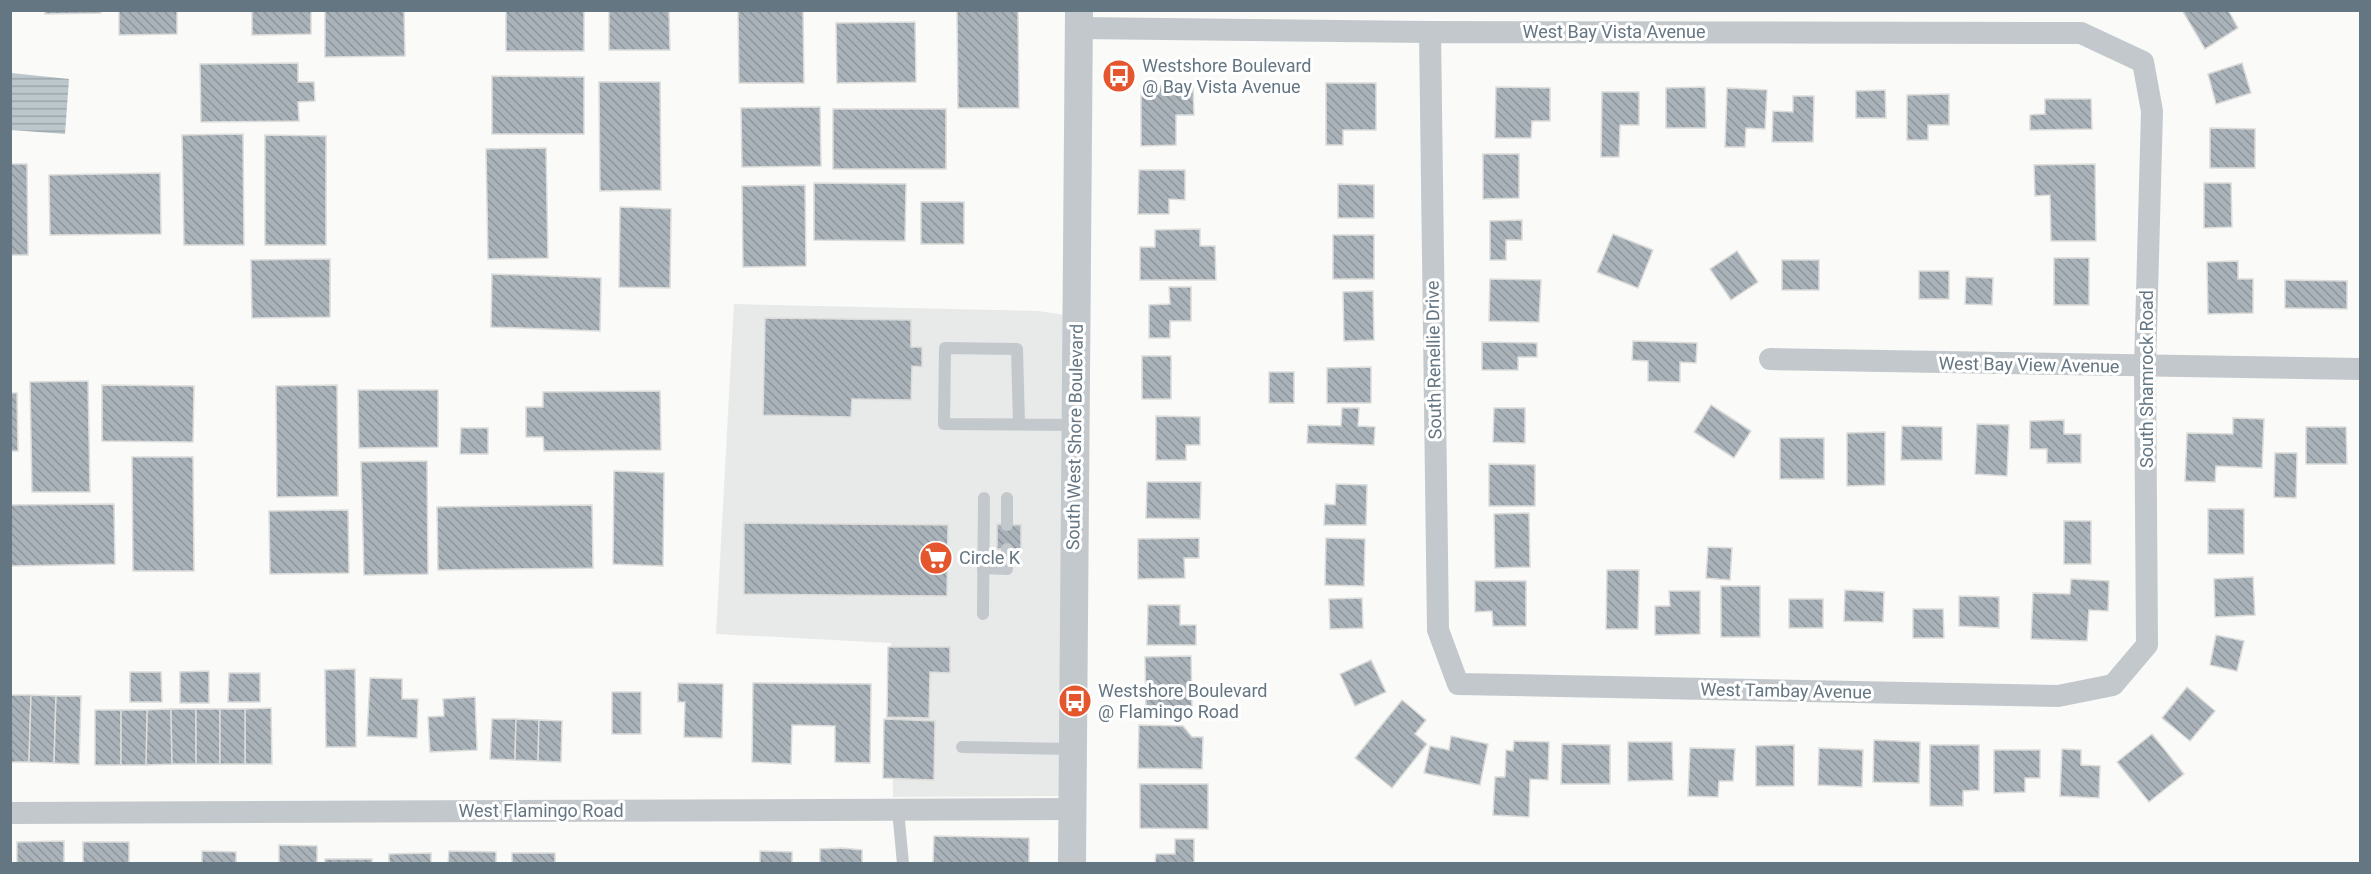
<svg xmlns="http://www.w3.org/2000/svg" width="2371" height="874" viewBox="0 0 2371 874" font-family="Roboto,sans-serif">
<defs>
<pattern id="water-rules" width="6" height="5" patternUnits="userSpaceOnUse" patternTransform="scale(1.5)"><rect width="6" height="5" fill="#bbc7cb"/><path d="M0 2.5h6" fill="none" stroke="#9ca6aa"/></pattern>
<pattern id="building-back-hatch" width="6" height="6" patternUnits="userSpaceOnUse" patternTransform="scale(1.5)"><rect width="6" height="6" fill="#aab3b9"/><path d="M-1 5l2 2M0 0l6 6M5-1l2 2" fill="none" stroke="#8e969c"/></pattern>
</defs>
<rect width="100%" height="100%" fill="#fafaf8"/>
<path fill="#e8e9e9" d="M734,304L1038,311L1065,315L1060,796L893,797L891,643L716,634Z"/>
<path fill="url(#water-rules)" d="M11,73L69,79L65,134L11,130Z"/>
<g fill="url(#building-back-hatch)" stroke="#dcdcda" stroke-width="1.5">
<path d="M45,10H100L101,13L45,14Z"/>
<path d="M119,10H177V34L119,35Z"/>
<path d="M252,10H311V34L252,35Z"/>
<path d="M325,10H404L405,56L325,57Z"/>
<rect x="506" y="10" width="78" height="41"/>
<path d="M609,10H669L670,50H609Z"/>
<path d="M738,10H803L804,83H739Z"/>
<path d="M957,10H1018L1019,108H958Z"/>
<path d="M2182,10H2228L2238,28L2205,49Z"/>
<path d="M915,22L916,82L837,83L836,23Z"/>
<path d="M298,63V82H314L315,101L298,102L299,121L201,122L200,64Z"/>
<path d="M2242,63L2251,93L2216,104L2208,74Z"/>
<path d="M492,76L584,77V134H492Z"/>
<path d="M599,82H660L661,190L600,191Z"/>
<path d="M1326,83H1376V130H1343V145H1326Z"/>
<path d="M1193,85L1194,115H1176V145L1141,146V86Z"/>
<path d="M1496,87L1550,88V121H1532L1531,138H1495Z"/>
<path d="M1705,87L1706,128H1666V88Z"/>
<path d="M1727,88L1767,90L1765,129L1746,128L1745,147H1725Z"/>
<path d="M1885,90L1886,118H1856V91Z"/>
<path d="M1602,92H1639V125H1620L1619,157H1601Z"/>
<path d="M1949,94V125H1928V140H1907V95Z"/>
<path d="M1793,96H1814L1813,142H1772L1773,111L1793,112Z"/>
<path d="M2045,99H2091L2092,129L2030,130V115L2045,114Z"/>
<path d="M820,107L821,166L742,167L741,108Z"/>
<rect x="833" y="109" width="113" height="60"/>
<path d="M2210,128L2255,129V168H2210Z"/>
<path d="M243,134L244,245H184L182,135Z"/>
<path d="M265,135L326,136V245H265Z"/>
<path d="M546,148L548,258L488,259L486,149Z"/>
<path d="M1483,154H1519V198L1483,199Z"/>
<path d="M10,164H27L28,255H10Z"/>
<path d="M2095,164L2096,241H2051L2050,195L2035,196L2034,165Z"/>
<path d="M1139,170H1185V200L1169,199V214H1138Z"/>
<path d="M160,173L161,234L50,235L49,175Z"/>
<path d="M814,183L906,184L905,241L814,240Z"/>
<path d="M2204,183H2231L2232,227L2204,228Z"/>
<path d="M1338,184L1374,185V218H1338Z"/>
<path d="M805,185L806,266L743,267L742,186Z"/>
<rect x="921" y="202" width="43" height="42"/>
<path d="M620,207L671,209L670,288L619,287Z"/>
<path d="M1522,220V240H1506V260H1490V221Z"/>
<path d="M1200,229V246H1215L1216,280H1140V247H1155V230Z"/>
<path d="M1613,234L1653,250L1638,288L1597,272Z"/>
<rect x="1333" y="235" width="41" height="44"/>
<path d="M1737,251L1758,282L1731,300L1710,269Z"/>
<rect x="2054" y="258" width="35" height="47"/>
<path d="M330,259V317L252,318L251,260Z"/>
<rect x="1782" y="260" width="37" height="30"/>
<path d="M2238,261V279H2253V313L2208,314L2207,262Z"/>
<rect x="1919" y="271" width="30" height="28"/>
<path d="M492,274L601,278L600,331L491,327Z"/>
<path d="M1966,277L1993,278L1992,305L1965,304Z"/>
<path d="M1490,279L1541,280L1539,322L1489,321Z"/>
<path d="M2285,280L2347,281V309L2285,308Z"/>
<path d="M1169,287H1191V321H1170V338H1149V305L1170,304Z"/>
<path d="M1373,291L1374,340L1344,341L1343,292Z"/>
<path d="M765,318L911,320V347H922V367L912,366L911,400L852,399L851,417L763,415Z"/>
<path d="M1633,341L1697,343L1696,363L1680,362V382L1648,381V361L1632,360Z"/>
<path d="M1482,342L1537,343V357H1518V370H1482Z"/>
<rect x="1142" y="356" width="29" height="43"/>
<path d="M1371,367V403H1327V368Z"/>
<rect x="1269" y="372" width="25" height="31"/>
<path d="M88,381L90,492H32L30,382Z"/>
<path d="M102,385L194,386L193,442L102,441Z"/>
<path d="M337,385L338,496L277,497L276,386Z"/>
<path d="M358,390H438V447L359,448Z"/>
<path d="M660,391L661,450L544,451L543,437H526V407H543V392Z"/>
<path d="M10,393H17L18,451H10Z"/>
<path d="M1711,405L1751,431L1734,458L1694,432Z"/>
<path d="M1342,408H1359L1358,426L1375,427L1374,445L1307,443L1308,425L1341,426Z"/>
<path d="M1494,408H1525V443L1493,442Z"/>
<path d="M1156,416L1200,417V445H1186V460H1156Z"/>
<path d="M2233,418L2264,419L2262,468L2216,466L2215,482L2185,481L2187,433L2233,434Z"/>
<path d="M2064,420V434H2081V463H2047V449H2030V421Z"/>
<path d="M1977,424L2009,425L2007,476L1975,474Z"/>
<path d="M1902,426L1942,427V460H1901Z"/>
<path d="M2306,427H2346L2347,464H2306Z"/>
<path d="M461,428H488V454H460Z"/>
<path d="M1885,432V485L1847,486V433Z"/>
<rect x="1780" y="438" width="44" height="41"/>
<path d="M2275,453H2297L2296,498L2274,497Z"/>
<path d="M132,457H193L194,571H133Z"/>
<path d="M427,461L428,574L364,575L361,462Z"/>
<path d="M1489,464L1535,465V506H1489Z"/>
<path d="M614,471L664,473L663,566L613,564Z"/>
<path d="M1147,482H1201L1200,519L1146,518Z"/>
<path d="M1336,484L1367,485L1366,525H1324L1325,504L1335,505Z"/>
<path d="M114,504L115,564L10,566V505Z"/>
<path d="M592,505L593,568L438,570L437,507Z"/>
<rect x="2208" y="509" width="36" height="45"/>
<path d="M348,510L349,573L270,574L269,511Z"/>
<path d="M1529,513L1530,567L1495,568L1494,514Z"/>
<rect x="2064" y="521" width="27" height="43"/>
<path d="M744,523L948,525L947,596L744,594Z"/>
<path d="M997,524L1021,525V549H997Z"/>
<path d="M1199,538V558H1184L1185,578L1138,579V539Z"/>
<path d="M1326,538L1365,539L1364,586L1325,585Z"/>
<path d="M1708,547L1732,548L1730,580L1706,578Z"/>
<path d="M1607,570H1639L1638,629H1606Z"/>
<path d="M2253,577L2255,615L2215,617L2214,579Z"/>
<path d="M2071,579L2109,581L2108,611L2089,610L2087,641L2031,639L2033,593L2070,594Z"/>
<path d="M1475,581H1526V626H1493L1492,611L1475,612Z"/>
<rect x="1721" y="586" width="39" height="51"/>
<path d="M1845,590L1884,592L1883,622L1844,621Z"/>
<path d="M1669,591H1700V634L1655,635V606H1670Z"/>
<path d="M1959,596L1999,597V628L1959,626Z"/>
<path d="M1362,598L1363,628L1330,629L1329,599Z"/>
<rect x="1789" y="599" width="34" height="29"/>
<path d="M1148,605H1180V625H1196V645H1147Z"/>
<path d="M1913,609H1943L1944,638H1913Z"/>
<path d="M2216,635L2244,641L2237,671L2210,665Z"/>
<path d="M888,647H950V673L930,672L929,718L887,717Z"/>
<path d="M1191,656L1192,708H1146L1145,657Z"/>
<path d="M1371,660L1386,692L1355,706L1340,674Z"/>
<path d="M355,669L356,747H326L325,670Z"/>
<path d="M209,671V703H180V672Z"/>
<path d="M130,672H161L162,702H130Z"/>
<path d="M229,673H260V702H228Z"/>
<path d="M370,678L402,679V699H418L417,738L367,736Z"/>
<path d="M678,683L723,684L722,738L684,737L685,702H678Z"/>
<path d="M753,683L871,684L870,763L835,762V726L792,725L791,764L752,762Z"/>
<path d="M2187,687L2215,711L2190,741L2162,718Z"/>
<rect x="612" y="692" width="29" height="42"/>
<path d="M10,695H31L29,762H10Z"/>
<path d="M31,695L56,696L54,763L29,762Z"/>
<path d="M56,696H81L79,764L54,763Z"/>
<path d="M475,697L477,750L430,752L428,717L444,716L443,699Z"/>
<path d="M1402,700L1426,720L1415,734L1427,744L1392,788L1355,758Z"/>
<path d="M271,708L272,764H245V709Z"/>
<path d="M171,709L172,764L146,765L147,710Z"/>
<path d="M171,709H196V764H172Z"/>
<rect x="196" y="709" width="24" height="55"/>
<rect x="220" y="709" width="25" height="55"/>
<rect x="95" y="710" width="26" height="55"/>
<path d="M121,710H147L146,765H121Z"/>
<path d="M492,719H516L515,760L490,759Z"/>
<path d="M516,719L539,720L538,761L515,760Z"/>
<path d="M884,719L935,721L934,780L883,778Z"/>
<path d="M539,720L562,721L561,762L538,761Z"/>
<path d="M1139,725L1183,726L1192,737H1203L1202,769L1138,768Z"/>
<path d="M2152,734L2184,774L2149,802L2117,762Z"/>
<path d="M1451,736L1488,744L1480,785L1424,773L1430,746L1449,750Z"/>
<path d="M1874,740L1920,742L1919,783L1873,782Z"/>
<path d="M1514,741L1549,742L1548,780L1530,779L1529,817L1493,815L1495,777H1505L1506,750L1513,751Z"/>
<path d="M1628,742H1672L1673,780L1628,781Z"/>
<path d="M1562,744L1610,745V784H1561Z"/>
<path d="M1794,745V786H1756V746Z"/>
<path d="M1930,745H1979V790L1963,791V806H1930Z"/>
<path d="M1690,748L1735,749L1733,781H1719L1718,797L1688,796Z"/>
<path d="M1819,748L1863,750L1862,787L1818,785Z"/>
<path d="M2062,749L2081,750V765L2100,766L2099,798L2060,796Z"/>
<path d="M1994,750H2040V778H2025V792L1994,793Z"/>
<path d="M1140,784H1208V829L1140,828Z"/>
<path d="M934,836L1029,838V864H933Z"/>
<path d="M1175,839H1194V864H1155L1156,854H1175Z"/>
<path d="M64,841V864H17V842Z"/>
<rect x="83" y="842" width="46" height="22"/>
<path d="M279,845L317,846V864H279Z"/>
<path d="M842,848L862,850V863L867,864H814L820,863V849Z"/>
<path d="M202,851L236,852V864H202Z"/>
<path d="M449,851L496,852V864H448Z"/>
<path d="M760,851L792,852V864H760Z"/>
<path d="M431,853V864H389V854Z"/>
<rect x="512" y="853" width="43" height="11"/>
<rect x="325" y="859" width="47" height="5"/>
</g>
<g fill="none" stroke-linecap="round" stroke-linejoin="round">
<g stroke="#c3c8cc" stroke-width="12">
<path d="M1019,424L1017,349L945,348L944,424L1075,425"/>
<path d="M1007,498V525"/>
<path d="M983,568L1007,569V549"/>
<path d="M983,614L984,498"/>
<path d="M962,747L1072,749"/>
<path d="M898,810L903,864"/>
</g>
<g stroke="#c3c8cc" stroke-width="22">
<path d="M1079,28L1430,32L2081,33L2143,62L2152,111L2145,367L2147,645L2113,685L2058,696L1458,684L1438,630L1430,32"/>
<path d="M1770,359L2360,369"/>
<path d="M10,813L1071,809"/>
</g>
<path stroke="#c3c8cc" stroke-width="28" d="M1072,864L1079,10"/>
</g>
<defs>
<symbol id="bus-disc" viewBox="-11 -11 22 22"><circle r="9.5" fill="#e4572e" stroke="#fff"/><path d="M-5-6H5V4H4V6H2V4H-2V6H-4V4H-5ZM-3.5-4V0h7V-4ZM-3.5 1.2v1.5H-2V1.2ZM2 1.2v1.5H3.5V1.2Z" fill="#fff"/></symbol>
<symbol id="supermarket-disc" viewBox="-11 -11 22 22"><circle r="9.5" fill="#e4572e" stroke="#fff"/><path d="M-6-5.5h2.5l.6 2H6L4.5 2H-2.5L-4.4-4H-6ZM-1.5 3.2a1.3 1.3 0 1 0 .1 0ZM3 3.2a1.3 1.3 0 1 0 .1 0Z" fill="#fff"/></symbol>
</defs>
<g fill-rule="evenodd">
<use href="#bus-disc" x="1100" y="57" width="38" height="38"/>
<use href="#supermarket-disc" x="917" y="539" width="38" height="38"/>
<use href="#bus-disc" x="1056" y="682" width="38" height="38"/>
</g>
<g text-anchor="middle" stroke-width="6" stroke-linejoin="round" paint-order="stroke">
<g font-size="18" fill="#657683" stroke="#fff">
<text x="1614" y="38">West Bay Vista Avenue</text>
<text transform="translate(1434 360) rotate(-91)" y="6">South Renellie Drive</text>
<text transform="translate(2029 365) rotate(1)" y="6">West Bay View Avenue</text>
<text transform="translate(2147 379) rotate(-90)" y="6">South Shamrock Road</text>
<text transform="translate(1075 437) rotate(-89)" y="6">South West Shore Boulevard</text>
<text transform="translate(1786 691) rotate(1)" y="6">West Tambay Avenue</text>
<text x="541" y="817">West Flamingo Road</text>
</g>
<g font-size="18" fill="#657683" stroke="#fff" text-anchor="start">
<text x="1142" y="72">Westshore Boulevard<tspan x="1142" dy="21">@ Bay Vista Avenue</tspan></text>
<text x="959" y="564">Circle K</text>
<text x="1098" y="697">Westshore Boulevard<tspan x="1098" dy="21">@ Flamingo Road</tspan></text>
</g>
</g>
<rect width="2371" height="874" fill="none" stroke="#657683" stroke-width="24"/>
</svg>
